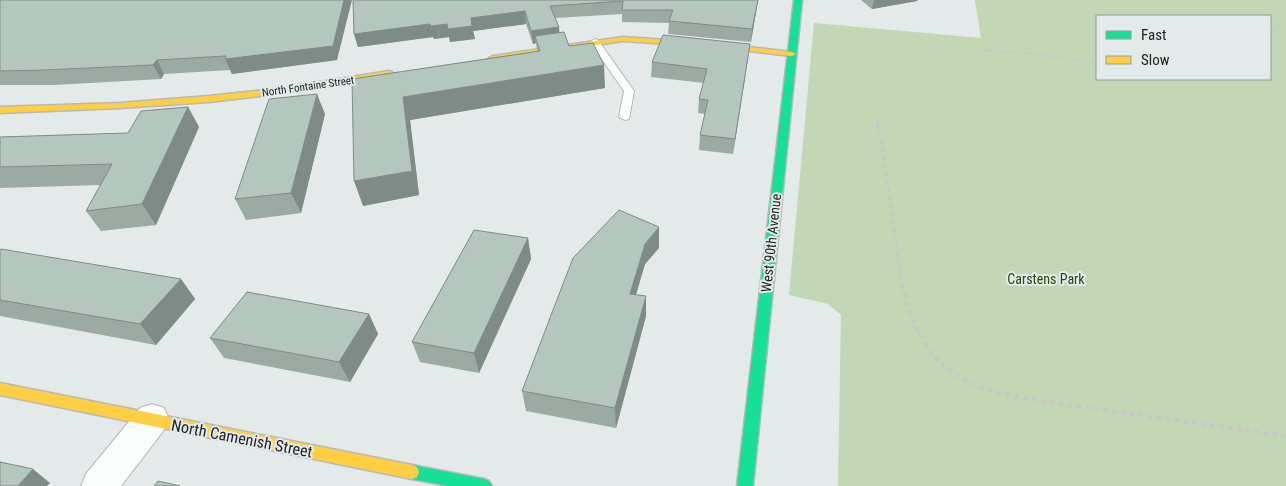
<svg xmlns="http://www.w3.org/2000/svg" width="1286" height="486" viewBox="0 0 1286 486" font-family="'Roboto Condensed',sans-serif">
<rect width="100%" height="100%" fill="#e4e9e9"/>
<path fill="#c2d7b3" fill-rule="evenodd" d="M975,0H1286V486H838L841,315L828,304L789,295L814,23L981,38ZM1097,16H1270V79H1097Z"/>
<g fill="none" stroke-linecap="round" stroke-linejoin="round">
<defs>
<path id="lane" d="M595,39L598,40L634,91L629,119L625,120L619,117L624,91L590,42Z"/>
<path id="street" d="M152,404L164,408L169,419L164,430L121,486H81L86,474L140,408Z"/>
<g id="fast">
<path d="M794,0H802L753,486H737Z"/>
<path d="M412,465L484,479L489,481L492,486H448L412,479L407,477L405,472L407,467Z"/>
</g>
<g id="slow">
<path d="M623,37L713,43L792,52L796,54L792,56L713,47L623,41L493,60L489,58L493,56Z"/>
<path d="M389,71L392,72V76L276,94L209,102L120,108L0,113V107L120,103L209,96L276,89Z"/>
<path d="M0,383L412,465L417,467L419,472L417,477L412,479L0,395Z"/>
</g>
</defs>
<use href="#lane" stroke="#b6b9b9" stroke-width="2"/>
<use href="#street" stroke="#b6b9b9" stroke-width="2"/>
<use href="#fast" stroke="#b6b9b9" stroke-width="3"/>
<use href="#slow" stroke="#b6b9b9" stroke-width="3"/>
<g stroke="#c7c8c8" stroke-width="2.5" stroke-dasharray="2.5 2.5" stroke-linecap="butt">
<path d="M1270,32L1286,21"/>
<path d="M971,58L986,50L1028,53L1097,63"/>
<path d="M877,123L878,126"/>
</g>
<path stroke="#c7c8c8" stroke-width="3" stroke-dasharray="4 4" stroke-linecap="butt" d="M877,125L882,144L902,285"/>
<path stroke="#c7c8c8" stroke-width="4" stroke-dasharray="4.5 4.5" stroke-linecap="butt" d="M902,284C910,320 924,354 956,375C988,397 1060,403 1099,409C1161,418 1224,427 1286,436"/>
<use href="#lane" fill="#fbfcfc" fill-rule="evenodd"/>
<use href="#street" fill="#fbfcfc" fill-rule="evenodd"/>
<use href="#fast" fill="#16e098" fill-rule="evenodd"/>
<use href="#slow" fill="#ffcf43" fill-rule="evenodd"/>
</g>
<g fill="#9baba4">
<path d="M0,0L337,60L232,74L230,70L164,74L161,79L54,85H0Z"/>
<path d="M353,0H758L751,42L668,34L669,23L622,22V14L555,18L559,27V33L569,46L605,88L410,120L419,195L363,206L352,79L537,51L536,43L533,44L526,24L473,31L475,39L450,42L449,37L434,39L433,37L358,47L354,34Z"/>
<path d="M861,0H918L917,1L872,9Z"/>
<path d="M748,58L733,154L699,150L700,135L705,114L698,113L699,99L704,83L651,77L652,62Z"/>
<path d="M188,107L199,127L156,225L101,231L86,211L100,185L0,188V137L128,133Z"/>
<path d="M325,114L301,213L246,220L235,199Z"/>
<path d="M528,238L531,259L479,373L420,362L412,342Z"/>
<path d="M659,248L645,264L636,295L646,296V316L616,428L526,411L522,391Z"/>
<path d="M0,250L181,279L195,299L156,345L0,316Z"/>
<path d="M369,314L378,334L350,382L224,358L210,338Z"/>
</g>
<g fill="#7e8b86">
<path d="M344,0H352L337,60L232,74L225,59Z"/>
<path d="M758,0L751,42L752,29Z"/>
<path d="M874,0H918L917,1L872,9Z"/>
<path d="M525,11L526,24L473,31L475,39L450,42L449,37L434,39L433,37L358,47L354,34Z"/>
<path d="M559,27L560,40L535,36L536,43L533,44L531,31Z"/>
<path d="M750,44L748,58L733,154L735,139Z"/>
<path d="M157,60L164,74L161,79L153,65Z"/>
<path d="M604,65L605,88L410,120L419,195L363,206L354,181L403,97Z"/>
<path d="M317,94L325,114L301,213L291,193Z"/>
<path d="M188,107L199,127L156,225L142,204Z"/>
<path d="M659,227V248L645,264L630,314V294L645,244Z"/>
<path d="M528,238L531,259L479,373L474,353Z"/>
<path d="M181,279L195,299L156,345L140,324Z"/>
<path d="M646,296V316L616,428L615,408Z"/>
<path d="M369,314L378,334L350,382L339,362Z"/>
<path d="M33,469L50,483L47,486H18Z"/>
</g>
<g fill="#b4c7bf" stroke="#7e8b86">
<path d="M0,0H344L333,46L225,59L226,56L157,60L153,65L45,70L0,71Z"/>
<path d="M353,0H758L752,29L669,21L673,10H622L623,1L550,6L559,27L531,31L525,11L471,18L472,26L448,29L447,24L431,26L430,24L354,34Z"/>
<path d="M564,32L569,46L593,43L604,65L403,97L412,171L354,181L352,79L540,51L535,36Z"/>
<path d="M663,35L750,44L735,139L700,135L708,100L699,99L707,69L652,62Z"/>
<path d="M317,94L291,193L235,199L269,99Z"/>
<path d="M188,107L142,204L86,211L112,164L0,167V137L128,133L141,111Z"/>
<path d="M619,210L659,227L645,244L630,294L646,296L615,408L522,391L573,258Z"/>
<path d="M474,230L528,238L474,353L412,342Z"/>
<path d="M1,249L181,279L140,324L0,300V250Z"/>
<path d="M247,292L369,314L339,362L210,338Z"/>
<path d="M0,462L33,469L18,486H0Z"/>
<path d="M158,481L180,486H154Z"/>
</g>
<g text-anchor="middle" stroke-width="4" stroke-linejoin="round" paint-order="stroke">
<g font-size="11" fill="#202222" stroke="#e3eaea">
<text transform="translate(308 86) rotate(-8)" y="4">North Fontaine Street</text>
</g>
<g font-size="14" fill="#202222" stroke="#e3eaea">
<text transform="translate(771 243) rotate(-84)" y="5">West 90th Avenue</text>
</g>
<g font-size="14" fill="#2b440e" stroke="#e3eaea">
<text x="1046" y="284">Carstens Park</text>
</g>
<g font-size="16" fill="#202222" stroke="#e3eaea">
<text transform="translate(242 438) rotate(11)" y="6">North Camenish Street</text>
</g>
</g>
<rect x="1096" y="15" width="175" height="65" fill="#e3eaea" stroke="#959a9a"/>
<rect x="1106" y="31" width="25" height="8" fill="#16e098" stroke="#959a9a"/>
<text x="1141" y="40" font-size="15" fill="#202222">Fast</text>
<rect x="1106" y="56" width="25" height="8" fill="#ffcf43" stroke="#959a9a"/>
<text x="1141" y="65" font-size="15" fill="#202222">Slow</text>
</svg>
